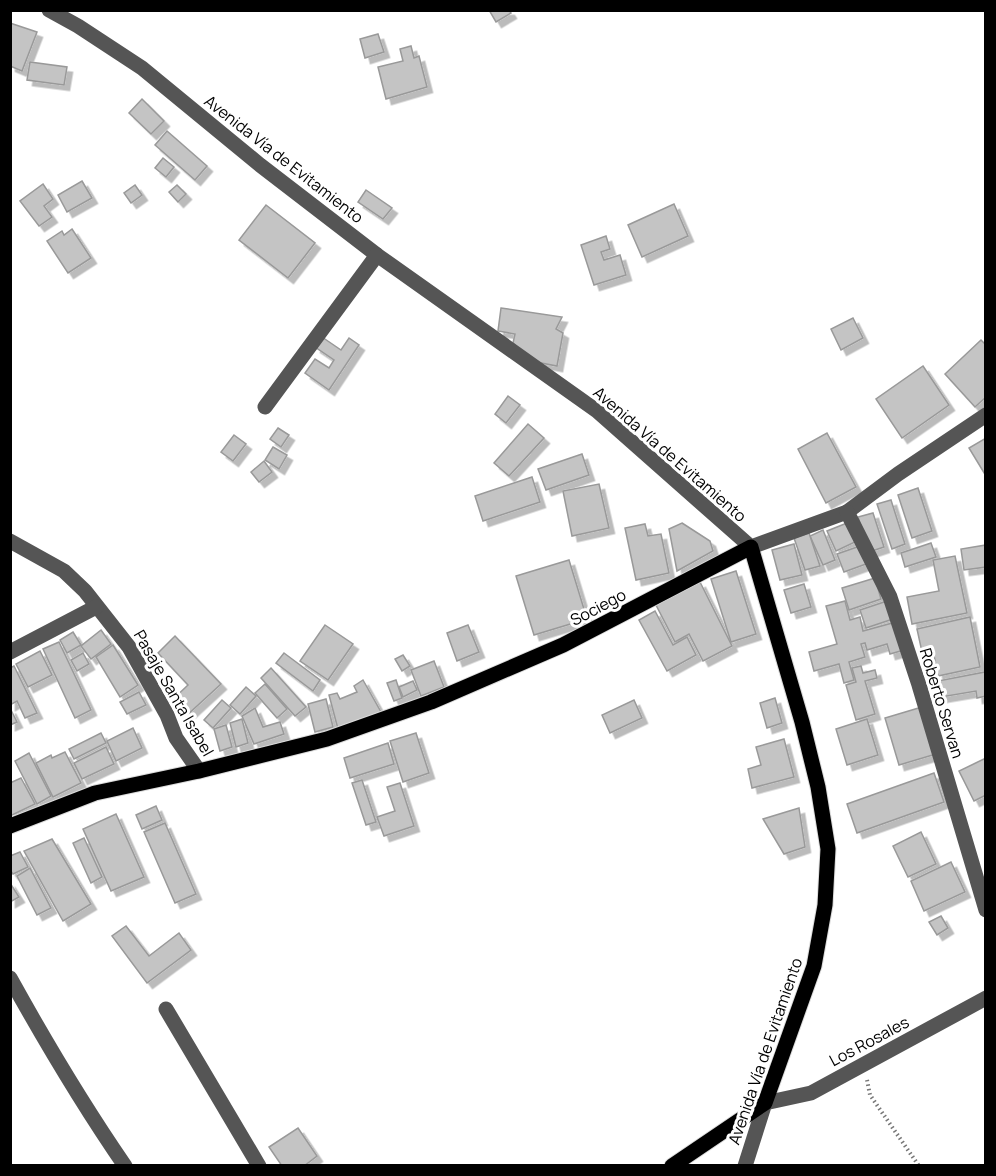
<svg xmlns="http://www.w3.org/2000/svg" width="996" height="1176" viewBox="0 0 996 1176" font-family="Manrope,sans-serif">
<defs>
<filter id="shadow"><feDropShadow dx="5.5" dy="5.5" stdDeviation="0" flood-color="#0004"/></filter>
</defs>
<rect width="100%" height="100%" fill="#fff"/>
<g fill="#c4c4c4" stroke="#999" stroke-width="1.5" filter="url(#shadow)">
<path d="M489,10H509L511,13L496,22Z"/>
<path d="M10,23L37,32L22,71L10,66Z"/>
<path d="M378,34L384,52L365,58L360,39Z"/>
<path d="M411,46L414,58L419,56L427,87L386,99L378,67L403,61L400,49Z"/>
<path d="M30,62L67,67L64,85L27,80Z"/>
<path d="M142,99L164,121L151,134L129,113Z"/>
<path d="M167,131L207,166L195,180L155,145Z"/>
<path d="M163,158L174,167L166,177L155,168Z"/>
<path d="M82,181L92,198L67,212L58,195Z"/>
<path d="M43,184L53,199L44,206L52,217L39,226L20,201Z"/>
<path d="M135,185L142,195L131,203L124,193Z"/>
<path d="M177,185L186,194L178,202L169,192Z"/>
<path d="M366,190L392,208L383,219L358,202Z"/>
<path d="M674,204L688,236L642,257L628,225Z"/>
<path d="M266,205L315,243L288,278L239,240Z"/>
<path d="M72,229L91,258L68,273L47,241L62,231L64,235Z"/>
<path d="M606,236L610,249L601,252L604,260L620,255L626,275L594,285L581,245Z"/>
<path d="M501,308L562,317L556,329L563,333L557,366L531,361L513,343L515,334L498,331Z"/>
<path d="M853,318L863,338L841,350L831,329Z"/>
<path d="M322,337L341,350L349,338L359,345L329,390L305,373L315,359L329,368L334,360L315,347Z"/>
<path d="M981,340L986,345V397L975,407L945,374Z"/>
<path d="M923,366L949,405L902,438L876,399Z"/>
<path d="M508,396L520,405L506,423L495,414Z"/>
<path d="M528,424L544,438L509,476L494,463Z"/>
<path d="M278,428L289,435L281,447L270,439Z"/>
<path d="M827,433L856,487L826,503L798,449Z"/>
<path d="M234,435L246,444L233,461L221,452Z"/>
<path d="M986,438V476L969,448Z"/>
<path d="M273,447L287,455L279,469L265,460Z"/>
<path d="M582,454L589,475L546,490L538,469Z"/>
<path d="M264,461L272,472L259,482L251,472Z"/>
<path d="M532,477L540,502L483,521L475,496Z"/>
<path d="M599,484L609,528L572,536L563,491Z"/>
<path d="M918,488L932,531L912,538L898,495Z"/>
<path d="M891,500L905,544L892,549L877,504Z"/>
<path d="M873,513L884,547L869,552L858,517Z"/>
<path d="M682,523L710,541L713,551L677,571L669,529Z"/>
<path d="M847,523L855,542L836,551L827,531Z"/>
<path d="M645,524L648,536L661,534L669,573L636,580L625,528Z"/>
<path d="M823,530L835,560L823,565L810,536Z"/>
<path d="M809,533L820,566L805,570L794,538Z"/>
<path d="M931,543L936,557L905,567L901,553Z"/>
<path d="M794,544L802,575L780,580L772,550Z"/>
<path d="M986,545V567L964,570L961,549Z"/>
<path d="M860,546L866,564L844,572L837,554Z"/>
<path d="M955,556L967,613L912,624L907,597L939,591L933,560Z"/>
<path d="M569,560L587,619L534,635L516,576Z"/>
<path d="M736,571L756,634L731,642L711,579Z"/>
<path d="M875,578L881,599L849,610L842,588Z"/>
<path d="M700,582L732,646L703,661L689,634L675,642L656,605Z"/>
<path d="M804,584L811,607L791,613L784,590Z"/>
<path d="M845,601L850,620L860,617L863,631L896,622L904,650L890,654L887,644L867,650L865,643L861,644L865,657L849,662L854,680L844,683L839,664L814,671L809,652L837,644L826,606Z"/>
<path d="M887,601L893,619L866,628L860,610Z"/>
<path d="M655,611L673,645L687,637L696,655L667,671L639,620Z"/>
<path d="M970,617L980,667L938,676L933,650L922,652L917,629Z"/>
<path d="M325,625L353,644L328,680L300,661Z"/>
<path d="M468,625L479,652L457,661L447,633Z"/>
<path d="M101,630L111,644L91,659L81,646Z"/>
<path d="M73,632L81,645L67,653L60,640Z"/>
<path d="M175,636L221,684L185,717L170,702L188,685L158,653Z"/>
<path d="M59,642L91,710L75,718L43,649Z"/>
<path d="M113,645L138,685L120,697L96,657Z"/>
<path d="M40,651L52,675L28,687L16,664Z"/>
<path d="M83,653L89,664L77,671L71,660Z"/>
<path d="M284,653L320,680L313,691L276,663Z"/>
<path d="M403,655L410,666L402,671L395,659Z"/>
<path d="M434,661L444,687L421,696L411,670Z"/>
<path d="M14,666L37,713L25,718L17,701L10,705V668Z"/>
<path d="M861,666L863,673L875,670L877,678L865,681L875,714L856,720L846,685L856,682L852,668Z"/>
<path d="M271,668L306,707L295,716L261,678Z"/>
<path d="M985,672L986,696L977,698L976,691L941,697L938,681Z"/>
<path d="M363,680L381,712L338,729L329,695L337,693L340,699L357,692L354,686Z"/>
<path d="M396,680L402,698L394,701L387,683Z"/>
<path d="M413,681L417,690L403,697L399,687Z"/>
<path d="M265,684L287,709L277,718L255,693Z"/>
<path d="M246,687L256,696L240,714L230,705Z"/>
<path d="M139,692L146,705L127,714L120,702Z"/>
<path d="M775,698L782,723L767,728L760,703Z"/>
<path d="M326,699L333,727L315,732L308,704Z"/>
<path d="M222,700L231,708L213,728L204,720Z"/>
<path d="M634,700L642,718L610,733L602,715Z"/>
<path d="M922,707L936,754L899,765L885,718Z"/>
<path d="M10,708L17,722L10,725Z"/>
<path d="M255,708L263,727L280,722L284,734L254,744L242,716Z"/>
<path d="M242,719L248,743L236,747L230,723Z"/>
<path d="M867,719L878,755L847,765L836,729Z"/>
<path d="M226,725L232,747L220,751L214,729Z"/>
<path d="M133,728L142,748L116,761L107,741Z"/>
<path d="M101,733L106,743L74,759L69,749Z"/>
<path d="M416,733L429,773L403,782L390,741Z"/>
<path d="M784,739L794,777L752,788L748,769L761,765L756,747Z"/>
<path d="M388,743L394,764L350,778L344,758Z"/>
<path d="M106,747L114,764L82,779L74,763Z"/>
<path d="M65,752L81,783L53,797L36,763L51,755L52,758Z"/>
<path d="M29,753L51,796L37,804L15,761Z"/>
<path d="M986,758V795L974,801L959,771Z"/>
<path d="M934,773L944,802L857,833L847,804Z"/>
<path d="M21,778L35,804L10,816V783Z"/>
<path d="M362,780L376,822L366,825L352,783Z"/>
<path d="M400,783L414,826L384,836L377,817L395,811L387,787Z"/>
<path d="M156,806L162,820L142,829L136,815Z"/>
<path d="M799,808L805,847L784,854L763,819Z"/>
<path d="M116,814L144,877L111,891L83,829Z"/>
<path d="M165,823L196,894L175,903L144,832Z"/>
<path d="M921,832L936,864L908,877L893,846Z"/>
<path d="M84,838L102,877L91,883L73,843Z"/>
<path d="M52,839L91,904L63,921L24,851Z"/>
<path d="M20,852L28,867L13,874L10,870V856Z"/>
<path d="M951,862L965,892L924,911L911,881Z"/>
<path d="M30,868L51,908L37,915L17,876Z"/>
<path d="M10,883L19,897L10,902Z"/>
<path d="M941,916L948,928L937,935L929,922Z"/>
<path d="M126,926L149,956L179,933L191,950L147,983L112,936Z"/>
<path d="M298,1128L317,1156L304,1166H282L269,1147Z"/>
</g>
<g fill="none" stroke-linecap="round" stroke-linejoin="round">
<defs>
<path id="major" d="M10,826L95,793L199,771L327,739L431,702L563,645L751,547L802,722L818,787L828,849L825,905L814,966L765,1103L672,1166"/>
</defs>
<use href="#major" stroke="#dbdbdb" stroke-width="17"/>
<path stroke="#777" stroke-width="4" stroke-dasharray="1.5 3" stroke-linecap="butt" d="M867,1080L870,1095L919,1166"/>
<g stroke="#555" stroke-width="15">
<path d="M49,10L78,26L142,68L260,165L377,255L597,411L751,547L847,512L898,474L986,415"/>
<path d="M265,407L377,255"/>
<path d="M847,512L890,597L919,685L986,910"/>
<path d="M10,541L64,571L85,591L129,647L167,715L176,738L199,771"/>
<path d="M10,652L96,607"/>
<path d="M10,978C46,1043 83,1105 125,1166"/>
<path d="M166,1009L259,1166"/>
<path d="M745,1166L765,1103L811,1093L986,998"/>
</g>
<use href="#major" stroke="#000" stroke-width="15"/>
</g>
<g text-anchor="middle" stroke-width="6" stroke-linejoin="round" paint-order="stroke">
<g font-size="16" fill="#000" stroke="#fff">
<text transform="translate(284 159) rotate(38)" y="6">Avenida Vía de Evitamiento</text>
<text transform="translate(670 454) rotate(41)" y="6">Avenida Vía de Evitamiento</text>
<text transform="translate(598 607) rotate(-28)" y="6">Sociego</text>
<text transform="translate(174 693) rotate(60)" y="6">Pasaje Santa Isabel</text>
<text transform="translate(942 703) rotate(73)" y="6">Roberto Servan</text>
<text transform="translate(869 1041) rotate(-28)" y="6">Los Rosales</text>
<text transform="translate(765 1051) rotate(-71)" y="6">Avenida Vía de Evitamiento</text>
</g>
</g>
<rect width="996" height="1176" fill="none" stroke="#000000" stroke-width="24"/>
</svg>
